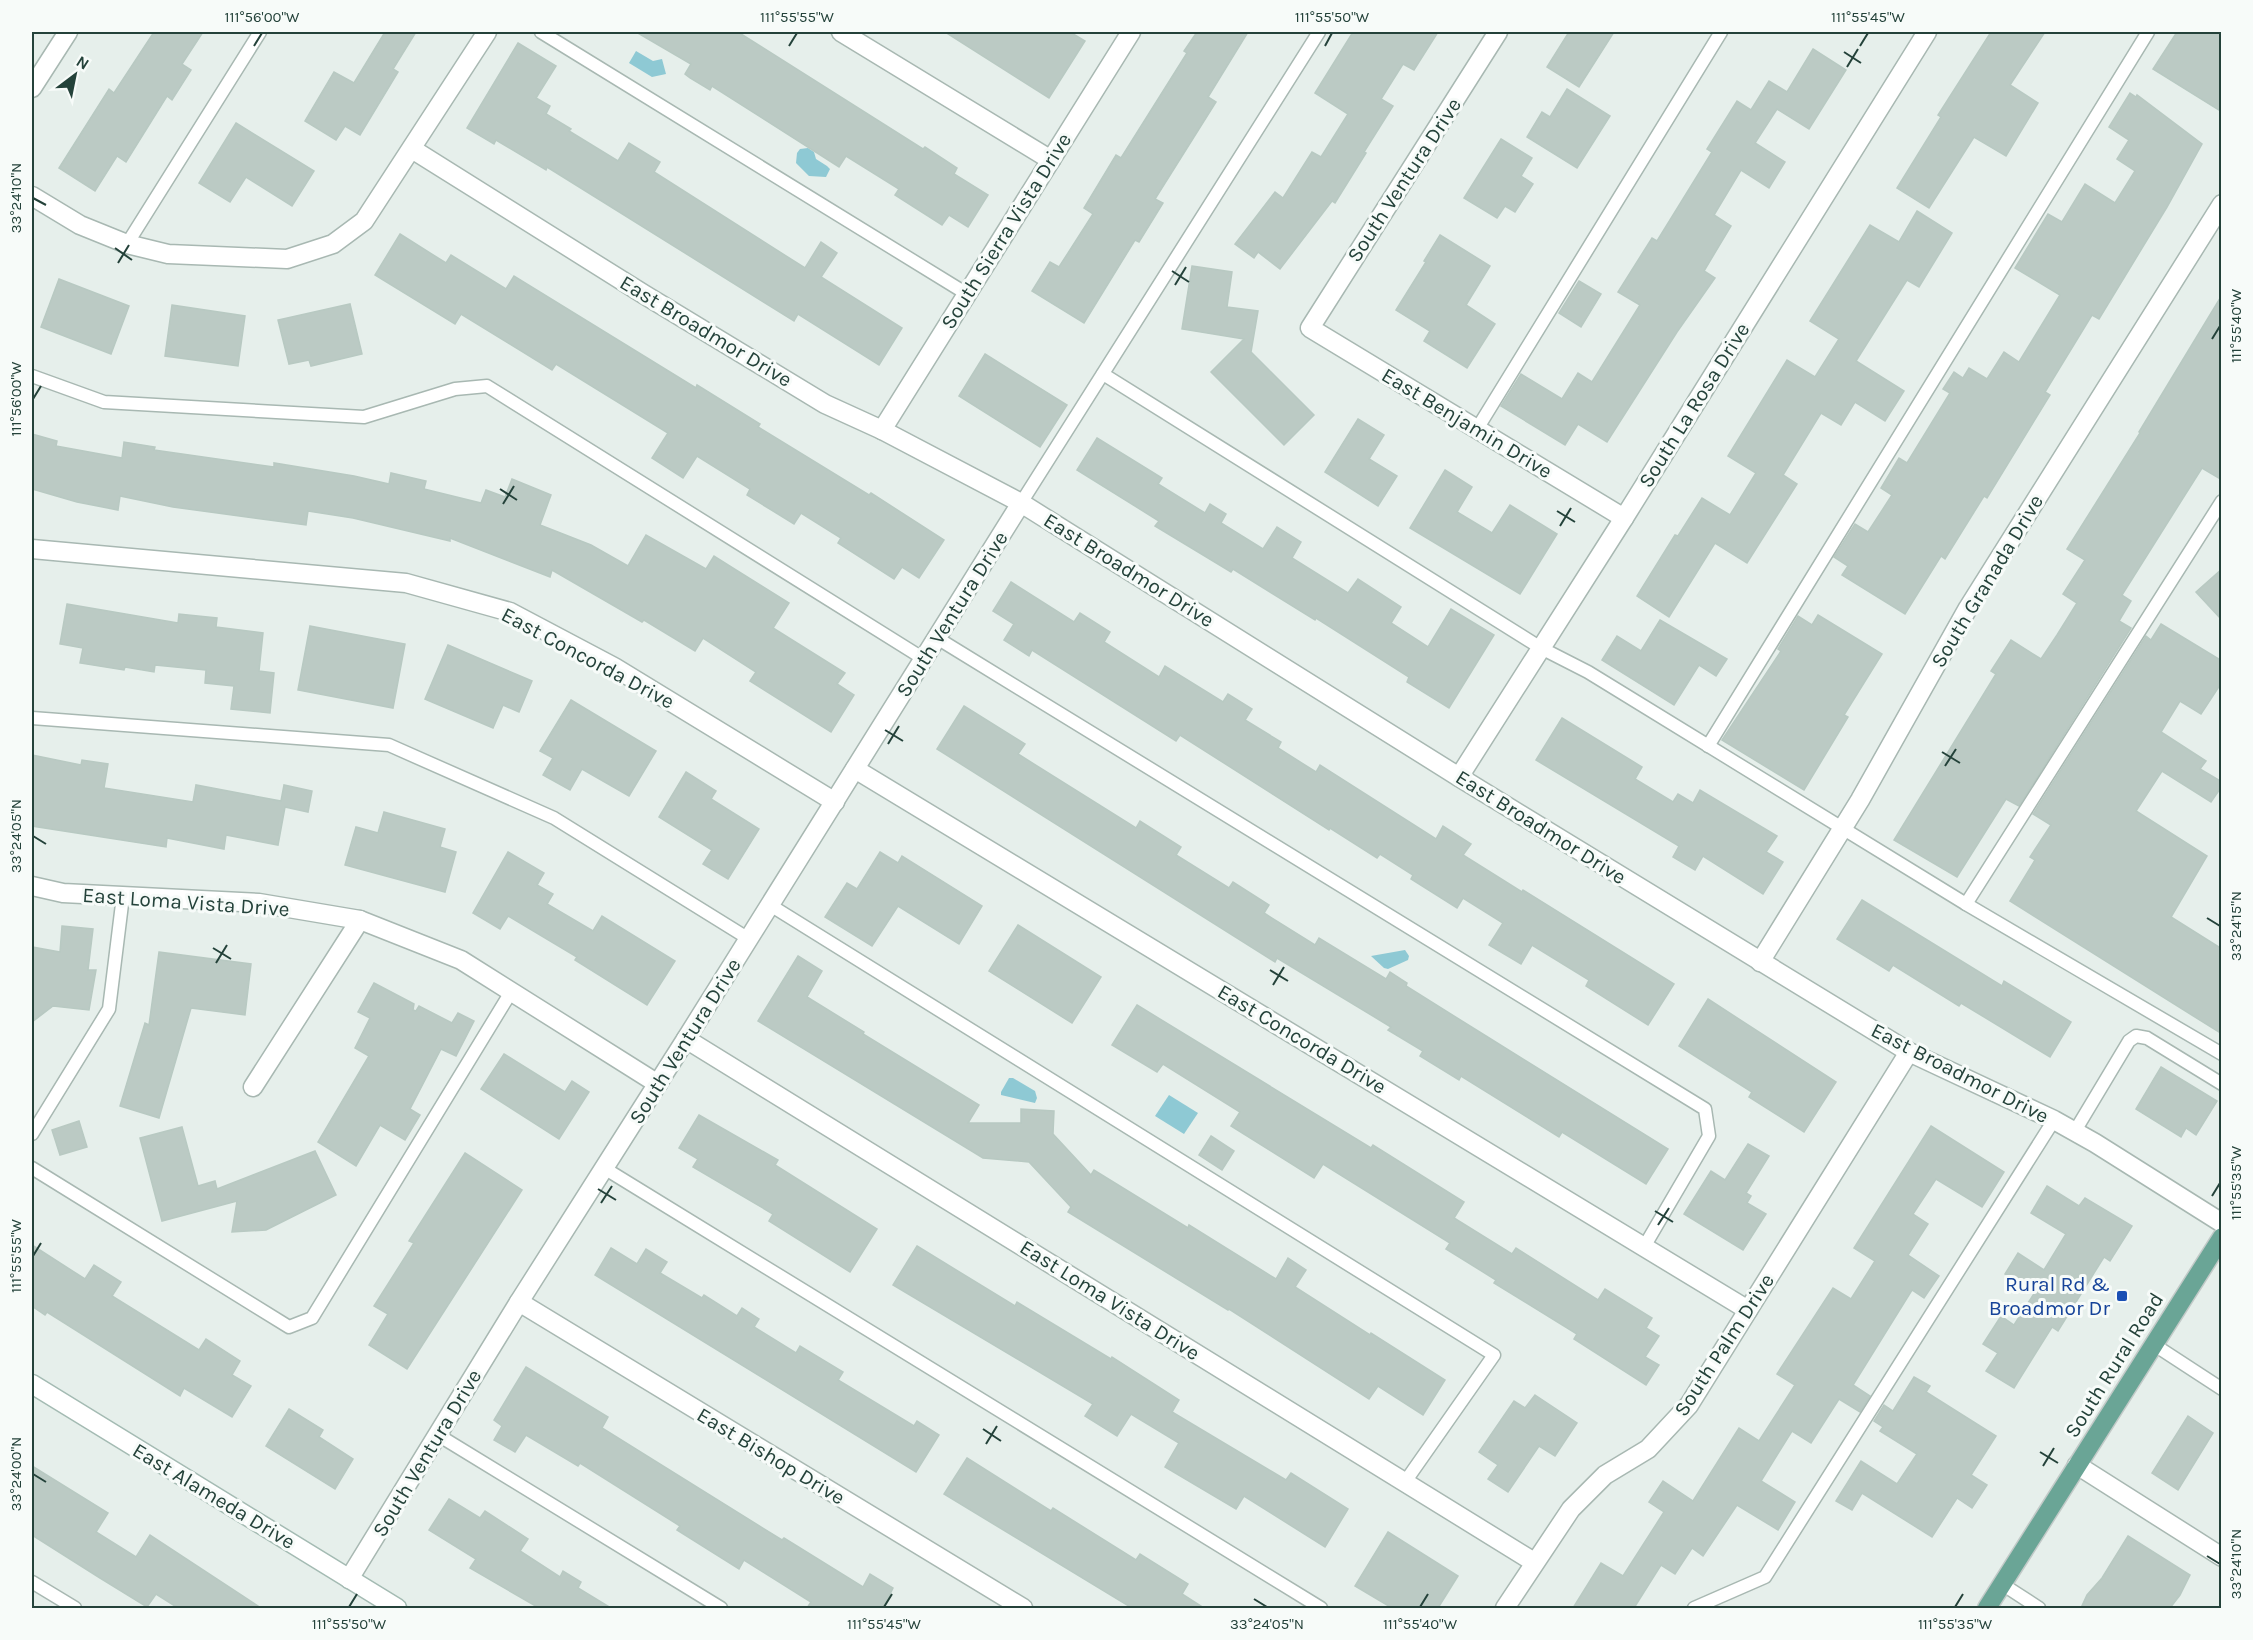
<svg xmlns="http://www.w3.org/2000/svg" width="2253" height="1640" viewBox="0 0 2253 1640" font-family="Karla,sans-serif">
<rect width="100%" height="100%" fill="#e6efeb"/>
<g fill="#8ec9d4">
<path d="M636,51L653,61L662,59L666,74L652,77L629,63Z"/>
<path d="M808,148L814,152L816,159L827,166L830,169L826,177L809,176L796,163L797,153L800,149Z"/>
<path d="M1405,950L1409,956L1408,960L1388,969L1384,968L1371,956Z"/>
<path d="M1009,1078H1013L1035,1091L1037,1098L1035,1103L1001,1095V1092Z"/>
<path d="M1169,1095L1198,1113L1184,1134L1155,1116Z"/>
</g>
<g fill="#bbcac4" stroke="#b8c9c2" stroke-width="1.5">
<path d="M154,32H203L182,64L191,70L172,100L167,96L126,162L117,156L95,191L59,168L109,89L114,93Z"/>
<path d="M385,32H416L393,69L398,72L360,135L345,126L336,140L305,121L334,72L354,83Z"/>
<path d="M636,32H738L923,149L925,147L957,168L954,174L988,195L968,227L949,215L942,225L895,195L899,189L846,156L839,167L712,86L710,90L690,78L685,74L691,64Z"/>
<path d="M945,32H1070L1085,41L1049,98Z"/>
<path d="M1197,32H1248L1208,97L1216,102L1155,199L1163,203L1139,242L1135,240L1084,323L1032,291L1050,262L1059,267L1093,214L1084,208L1116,155L1121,158L1187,53L1184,51Z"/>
<path d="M1353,32H1438L1414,70L1403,64L1381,99L1393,106L1364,152L1366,153L1335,203L1332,201L1280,269L1258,252L1254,258L1235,244L1275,192L1283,198L1312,152L1321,157L1348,114L1315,93Z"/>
<path d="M1569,32H1614L1579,87L1547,67Z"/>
<path d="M1991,32H2045L2010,85L2038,103L2006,156L1974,137L1929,208L1897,188L1941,117L1938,115Z"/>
<path d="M2177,32H2222V112L2153,69Z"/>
<path d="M518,43L556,66L536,98L550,106L546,114L571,129L569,131L618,161L629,143L660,162L654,172L805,268L821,242L837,253L821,277L902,328L879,365L798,314L794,321L547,167L546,170L496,140L494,144L467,128Z"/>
<path d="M1813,49L1846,70L1809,129L1777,109L1755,143L1785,162L1769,188L1741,170L1714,215L1731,226L1704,271L1715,278L1677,332L1607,442L1578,424L1565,445L1501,406L1521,374L1562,399L1578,373L1592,382L1640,305L1618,292L1652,238L1657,241L1712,152L1707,149L1737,101L1751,110L1769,81L1787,92Z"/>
<path d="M1567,89L1610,116L1577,168L1527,137L1542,112L1550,117Z"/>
<path d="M2130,93L2136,97L2137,95L2202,144L2167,207L2099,319L2092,315L2045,392L2050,395L1987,498L1984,496L1945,559L1941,556L1905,614L1842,575L1848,566L1834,557L1855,524L1868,532L1892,495L1881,488L1899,458L1907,463L1950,393L1943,389L1954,372L1963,378L1969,368L1987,379L2004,352L2019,362L2060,295L2015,268L2048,214L2062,222L2085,184L2115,203L2135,171L2117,159L2129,140L2109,127Z"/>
<path d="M236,123L314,171L292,206L246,177L230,202L199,183Z"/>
<path d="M1501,139L1532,158L1521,176L1533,184L1515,212L1505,206L1497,218L1464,198Z"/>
<path d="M1917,211L1952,233L1919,287L1907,280L1856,361L1904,391L1885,421L1855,402L1841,425L1821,413L1783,475L1797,484L1747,563L1715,543L1669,617L1637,596L1675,535L1678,536L1702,498L1730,515L1756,473L1728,456L1787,360L1815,377L1839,339L1810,321L1870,225L1899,242Z"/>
<path d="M400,234L446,263L451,255L506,289L514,276L696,388L697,385L760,424L758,427L869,495L871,493L944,540L919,578L902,567L894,579L838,543L841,538L801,513L794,524L747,495L750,489L697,456L683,478L652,458L668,433L556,364L552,370L461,314L455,324L375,275Z"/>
<path d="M1440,235L1490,266L1466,305L1495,324L1467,368L1424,341L1430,331L1396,310L1426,262L1424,261Z"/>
<path d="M1192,266L1232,272L1227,307L1258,311L1251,352L1314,415L1284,445L1211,372L1244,339L1182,329Z"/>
<path d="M59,279L129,306L111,354L41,327Z"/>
<path d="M1579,281L1601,294L1581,327L1559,313Z"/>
<path d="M2222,295V480L2202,468L2122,595L2131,601L2119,621L2131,628L2019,806L2006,799L1957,877L1894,840L1996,674L1991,671L2011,640L2041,659L2057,635L2077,603L2063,594L2085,560L2067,549L2140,433L2139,432Z"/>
<path d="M350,304L362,354L311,366L309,360L289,364L278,320Z"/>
<path d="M172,305L245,316L238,366L165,356Z"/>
<path d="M985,354L1067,405L1040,447L959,396Z"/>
<path d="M1358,419L1384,435L1369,459L1397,476L1378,506L1325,472Z"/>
<path d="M32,434L57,441L56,446L122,458L124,442L155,447L154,450L274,467V463L354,476L389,484L391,473L426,481L424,489L481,503L486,490L505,497L512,479L551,495L540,525L591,545L628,566L646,535L706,569L714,556L736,570L789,603L773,628L845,673L837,684L854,695L831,732L750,681L756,672L703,638L695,651L644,620L642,622L552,570L550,577L450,538V541L353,518L308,511L306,525L173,507L120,496L118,510L77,502L32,489Z"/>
<path d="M1097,438L1162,478L1158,484L1205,513L1210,504L1226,514L1221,523L1263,549L1277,527L1301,542L1292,558L1348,593L1358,579L1401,607L1391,623L1428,647L1451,609L1494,635L1449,708L1407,682L1409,677L1316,618L1315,620L1233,569L1231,572L1155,526L1159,521L1077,470Z"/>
<path d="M1445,470L1472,487L1457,512L1492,533L1510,505L1557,534L1520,594L1410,528Z"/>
<path d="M2222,569V620L2196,592Z"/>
<path d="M1011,582L1074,622L1080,613L1110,632L1104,642L1159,677L1165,666L1223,702L1228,694L1252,709L1245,720L1281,742L1278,748L1316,772L1320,765L1436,839L1443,826L1471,844L1463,855L1522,892L1523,890L1674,984L1648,1025L1586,986L1589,980L1532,945L1521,964L1489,945L1503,923L1463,898L1457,908L1411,879L1413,875L1380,854L1377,858L1330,828L1329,830L1180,735L1176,741L1032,650L1029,656L1004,640L1014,624L993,611Z"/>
<path d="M67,604L178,623L179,614L217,618L216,627L263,633L259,671L274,673L270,713L231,709L234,686L205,683L206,670L155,665L154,672L125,667L124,670L80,663L83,648L60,644Z"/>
<path d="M1818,615L1882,654L1844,715L1848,717L1804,790L1722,740L1781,651L1778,649L1798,616L1812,625Z"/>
<path d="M1660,620L1727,659L1716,676L1699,665L1674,705L1602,660L1617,636L1641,651Z"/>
<path d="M2161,624L2222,661V682L2201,714L2180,701L2161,732L2206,761L2200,769L2222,782V786L2211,802L2162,771L2136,811L2207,856L2171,917L2222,949V1034L2010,901L2035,860L2030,857L2051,825L2033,814L2146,636L2151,640Z"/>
<path d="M310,626L405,644L393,708L298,690Z"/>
<path d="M448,645L532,681L519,712L503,705L493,728L425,699Z"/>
<path d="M571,700L656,751L629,796L582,769L570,790L543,775L553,758L540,751Z"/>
<path d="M964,706L1025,744L1018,754L1136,828L1140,821L1181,847L1176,855L1229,888L1233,882L1269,905L1264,913L1315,945L1319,938L1386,979L1390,972L1407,983L1406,986L1486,1036L1668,1149L1646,1184L1562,1132L1559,1137L1461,1076L1459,1080L1420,1056L1423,1051L1388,1030L1391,1027L1277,958L1275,962L937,749Z"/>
<path d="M1562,718L1642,767L1635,779L1673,802L1678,794L1693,803L1700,790L1777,836L1766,852L1783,862L1763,894L1703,856L1695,870L1673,857L1679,846L1536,760Z"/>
<path d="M32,755L81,765L82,760L108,764L104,788L193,802L196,785L281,801L284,785L312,791L308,812L285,807L278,845L226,835L224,849L167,838L166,847L32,826Z"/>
<path d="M686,772L716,791L711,799L759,829L728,879L703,864L712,850L659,817Z"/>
<path d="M384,812L445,829L440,847L456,852L445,892L345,865L356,827L378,833Z"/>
<path d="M508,852L544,873L537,885L553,894L547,904L593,931L602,916L675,961L647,1005L575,960L577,957L508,916L500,929L473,913Z"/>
<path d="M880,852L898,863L902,856L982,906L959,944L898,906L872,946L825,917L847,883L857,889Z"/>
<path d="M1862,900L2002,986L2004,981L2071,1022L2050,1057L1961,1003L1959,1006L1893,965L1889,971L1837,939Z"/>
<path d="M1018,925L1101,977L1072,1023L989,971Z"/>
<path d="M62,926L93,929L88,970H96L89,1010L53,1006L32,1022V947L60,952Z"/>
<path d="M159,952L251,964L245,1015L191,1008L159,1118L120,1106L145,1023L149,1025Z"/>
<path d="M798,956L822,971L807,997L864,1032L863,1034L979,1105L968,1123H1021V1109L1054,1111L1053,1134L1091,1175L1094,1170L1188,1228L1189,1225L1276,1279L1288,1258L1306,1270L1295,1287L1370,1335L1371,1333L1445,1380L1423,1415L1378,1386L1369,1399L1229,1309L1228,1310L1068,1212L1071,1207L1029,1162L983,1158L758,1021Z"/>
<path d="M374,983L414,1004L413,1010L416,1011L419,1006L452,1023L458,1013L474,1021L456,1056L441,1049L410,1109L420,1115L405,1140L380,1125L356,1166L318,1142L369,1056L355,1048L370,1018L358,1012Z"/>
<path d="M1708,999L1836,1082L1804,1132L1749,1097L1752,1092L1679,1046Z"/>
<path d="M1137,1005L1371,1148L1373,1145L1464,1202L1454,1218L1512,1254L1516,1248L1598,1300L1605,1289L1652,1318L1646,1328L1659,1336L1645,1357L1659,1365L1646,1385L1574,1339L1577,1334L1494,1283L1496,1280L1446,1249L1450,1243L1323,1164L1314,1178L1231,1126L1240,1112L1163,1064L1157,1072L1112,1045Z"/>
<path d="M504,1054L565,1092L572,1081L589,1092L559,1139L481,1089Z"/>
<path d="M2161,1067L2217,1101L2196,1135L2186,1128L2181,1137L2136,1109Z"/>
<path d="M699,1115L778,1160L775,1165L877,1229L850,1272L769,1221L773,1214L693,1167L698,1159L679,1148Z"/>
<path d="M79,1121L87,1147L60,1155L52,1130Z"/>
<path d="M1931,1126L2004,1172L1982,1207L1936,1179L1913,1214L1928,1224L1908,1255L1939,1276L1924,1298L1912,1290L1853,1385L1870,1396L1860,1412L1839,1399L1811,1443L1792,1431L1761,1481L1795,1502L1778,1530L1737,1505L1703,1556L1692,1548L1675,1574L1661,1565L1634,1608H1573L1601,1563L1623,1576L1664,1512L1649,1502L1663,1481L1693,1501L1739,1428L1759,1441L1795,1385L1777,1374L1833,1288L1851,1299L1875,1261L1854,1248Z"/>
<path d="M182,1127L198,1186L215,1181L217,1189L315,1151L336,1195L266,1230L232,1232L237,1201L162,1221L140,1138Z"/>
<path d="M1211,1136L1234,1151L1222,1170L1199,1155Z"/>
<path d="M1748,1144L1769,1156L1746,1193L1751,1196L1747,1203L1766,1214L1743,1250L1684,1214L1711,1171L1725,1180Z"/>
<path d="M465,1153L522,1190L407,1369L369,1345L388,1314L374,1306L414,1243L409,1241Z"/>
<path d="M2047,1186L2079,1206L2085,1198L2132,1226L2110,1261L2104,1257L2058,1331L2052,1327L2014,1388L1986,1371L1998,1353L1983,1344L2001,1316L2014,1325L2035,1292L2005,1274L2018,1253L2044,1270L2066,1234L2031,1213Z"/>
<path d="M32,1245L85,1279L94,1265L121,1282L112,1296L199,1350L206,1339L240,1361L232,1375L251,1386L232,1417L184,1388L180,1396L47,1312L45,1315L32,1306Z"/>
<path d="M917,1246L1015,1306L1017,1302L1111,1359L1112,1357L1179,1400L1172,1412L1286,1480L1291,1473L1348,1509L1325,1547L1244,1496L1236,1509L1165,1467L1179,1443L1131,1414L1117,1436L1085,1416L1093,1404L893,1285Z"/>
<path d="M611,1248L637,1264L646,1249L667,1262L660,1273L702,1298L704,1295L737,1316L742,1308L759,1319L754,1327L796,1353L800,1346L843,1372L838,1380L914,1426L917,1421L939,1435L916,1472L595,1275Z"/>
<path d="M526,1367L608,1417L602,1428L782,1540L784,1538L863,1587L870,1574L893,1588L883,1608H807L811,1602L744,1560L739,1569L677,1530L680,1526L580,1463L578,1466L526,1435L515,1452L494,1440L502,1426L494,1420Z"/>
<path d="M1914,1377L1930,1386L1926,1392L1996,1436L1971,1475L1987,1485L1972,1508L1957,1498L1932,1537L1862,1493L1852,1510L1836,1501L1861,1461L1897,1484L1917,1454L1880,1431L1883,1427L1874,1421L1884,1405L1893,1411Z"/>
<path d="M1535,1395L1577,1423L1555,1456L1539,1446L1508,1492L1488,1479L1498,1465L1479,1452L1514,1401L1525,1408Z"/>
<path d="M289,1409L323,1430L319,1437L353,1459L335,1489L266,1446Z"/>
<path d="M2188,1416L2213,1433L2178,1490L2152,1473Z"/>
<path d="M967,1458L1051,1511L1053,1508L1136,1560L1140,1554L1188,1584L1182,1594L1204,1608H1132L944,1494Z"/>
<path d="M32,1466L108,1513L96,1532L136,1557L150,1535L261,1608H178L156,1594L147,1607L100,1578L32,1535Z"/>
<path d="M449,1499L480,1518L485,1511L528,1539L520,1551L560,1577L563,1571L581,1582L578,1588L611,1608H539L470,1568L476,1559L429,1530Z"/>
<path d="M1388,1532L1458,1576L1438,1608H1392L1355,1586Z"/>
<path d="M2128,1536L2190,1575L2180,1595L2170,1608H2081L2087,1595L2102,1578Z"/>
</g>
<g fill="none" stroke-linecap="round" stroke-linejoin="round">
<defs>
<g id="lane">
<path d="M541,32L967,294"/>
<path d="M127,244L260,32"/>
<path d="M1103,374L1541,648L1588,672L1966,904L2222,501"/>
<path d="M32,376L104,402L364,417L455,389L487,386L924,659"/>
<path d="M1477,429L1721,32"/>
<path d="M1021,503L1319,32"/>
<path d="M937,638L1705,1109L1709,1136L1644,1247"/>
<path d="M32,718L389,745L554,818L749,939"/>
<path d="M1708,746L2148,32"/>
<path d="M1966,904L2222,1054"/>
<path d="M770,905L1494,1355L1405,1482"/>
<path d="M2075,1131L2129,1041L2136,1036L2147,1038L2222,1084"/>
<path d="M32,1134L109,1009L123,896"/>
<path d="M32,1168L289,1327L312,1318L511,992"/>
<path d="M604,1168L1321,1608"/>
<path d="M2153,1344L2222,1389"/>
<path d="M438,1435L721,1608"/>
<path d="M32,1582L75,1608"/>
<path d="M2002,1584L2039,1608"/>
<path d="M1694,1608L1765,1577L2054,1120"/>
</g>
<g id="street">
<path d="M841,32L1051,160"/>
<path d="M1498,32L1310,328L1624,518"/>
<path d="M32,88L68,32"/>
<path d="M412,149L645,295L825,404L882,430L1021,503L1459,777L1909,1052L2054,1120L2095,1143L2222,1223"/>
<path d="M32,196L80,225L127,244L168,254L287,259L333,244L364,221L487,32"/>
<path d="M882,430L1131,32"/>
<path d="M32,549L406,583L510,612L614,667L835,802"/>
<path d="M855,769L1748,1310"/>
<path d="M1459,777L1624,518L1927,32"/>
<path d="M32,886L63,893L259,903L360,920L461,960L658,1084"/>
<path d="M1760,962L1860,800L1968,608L2222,204"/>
<path d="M686,1039L1534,1562"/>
<path d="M253,1087L360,920"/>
<path d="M519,1302L1023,1608"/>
<path d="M2077,1465L2222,1557"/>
<path d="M349,1579L519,1302L686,1039L1021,503"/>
<path d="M1505,1608L1571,1509L1605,1475L1648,1449L1689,1405L1909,1052"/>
</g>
<path id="secondary" d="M32,1384L397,1608"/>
<path id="primary" d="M1987,1608L2222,1237"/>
</defs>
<use href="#lane" stroke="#a8b8b2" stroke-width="15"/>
<use href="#street" stroke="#a8b8b2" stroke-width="21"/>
<use href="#secondary" stroke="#a4bbb3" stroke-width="21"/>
<use href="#primary" stroke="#c2cac8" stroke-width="21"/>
<use href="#lane" stroke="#fff" stroke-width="12"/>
<use href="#street" stroke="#fff" stroke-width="18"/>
<use href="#secondary" stroke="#fff" stroke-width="18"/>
<use href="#primary" stroke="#6aa596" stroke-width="18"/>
</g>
<path fill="none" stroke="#24423a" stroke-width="2" d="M254,46L262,33M789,46L797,33M1325,46L1332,33M1860,46L1868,33M1844,52L1861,63M1847,67L1858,49M33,198L46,205M115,248L132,260M118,263L129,245M1172,271L1189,282M1175,285L1186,267M2212,339L2220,326M33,399L41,386M500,489L517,500M503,504L514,486M1557,511L1575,522M1560,526L1571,508M885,730L903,741M888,744L899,726M1942,752L1960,763M1945,766L1956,749M33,836L46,844M2207,918L2220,926M213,948L231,959M216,963L227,945M1270,970L1288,981M1273,985L1284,967M598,1189L616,1200M2212,1196L2220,1183M601,1203L612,1186M1655,1211L1673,1222M1658,1225L1669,1208M33,1256L41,1243M983,1429L1001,1441M986,1444L997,1426M2040,1452L2058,1463M2043,1466L2054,1448M33,1474L46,1482M2207,1556L2220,1564M1254,1599L1267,1607M349,1607L357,1594M884,1607L892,1594M1420,1607L1428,1594M1955,1607L1963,1594"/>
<rect fill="#1a4fb4" stroke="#f7fbf9" stroke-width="2" x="2116" y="1290" width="12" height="12" rx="3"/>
<g text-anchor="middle" stroke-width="6" stroke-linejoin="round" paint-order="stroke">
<g font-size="21" fill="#24423a" stroke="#f7fbf9">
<text transform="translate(1404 180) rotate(-57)" y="7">South Ventura Drive</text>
<text transform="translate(1006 231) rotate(-58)" y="7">South Sierra Vista Drive</text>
<text transform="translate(706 331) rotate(31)" y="7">East Broadmor Drive</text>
<text transform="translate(1694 405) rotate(-58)" y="7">South La Rosa Drive</text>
<text transform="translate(1467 423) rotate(31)" y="7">East Benjamin Drive</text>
<text transform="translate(1129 570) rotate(32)" y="7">East Broadmor Drive</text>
<text transform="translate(1987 581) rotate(-59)" y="7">South Granada Drive</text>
<text transform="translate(952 614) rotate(-58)" y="7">South Ventura Drive</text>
<text transform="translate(588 658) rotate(28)" y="7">East Concorda Drive</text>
<text transform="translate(1541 827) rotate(32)" y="7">East Broadmor Drive</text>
<text transform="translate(186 902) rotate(4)" y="7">East Loma Vista Drive</text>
<text transform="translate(1302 1039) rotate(31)" y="7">East Concorda Drive</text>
<text transform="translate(685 1041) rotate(-58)" y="7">South Ventura Drive</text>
<text transform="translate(1960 1073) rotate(27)" y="7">East Broadmor Drive</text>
<text transform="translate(1110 1300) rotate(32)" y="7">East Loma Vista Drive</text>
<text transform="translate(1724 1345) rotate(-57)" y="7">South Palm Drive</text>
<text transform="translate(2114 1365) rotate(-58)" y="7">South Rural Road</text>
<text transform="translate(427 1453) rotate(-59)" y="7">South Ventura Drive</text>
<text transform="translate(771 1456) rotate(31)" y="7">East Bishop Drive</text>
<text transform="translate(214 1496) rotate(31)" y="7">East Alameda Drive</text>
</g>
<g font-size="21" fill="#164399" stroke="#f7fbf9" text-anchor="end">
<text x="2110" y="1291">Rural Rd &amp;<tspan x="2110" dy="24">Broadmor Dr</tspan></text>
</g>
</g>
<rect width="2253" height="1640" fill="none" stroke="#f7fbf9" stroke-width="66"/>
<g transform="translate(75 75) rotate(32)" stroke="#f7fbf9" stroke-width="4.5" paint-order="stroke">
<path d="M0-4.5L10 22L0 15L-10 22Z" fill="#24423a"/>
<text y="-9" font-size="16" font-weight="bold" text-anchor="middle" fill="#24423a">N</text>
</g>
<rect x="33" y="33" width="2187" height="1574" fill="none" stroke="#24423a" stroke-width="2"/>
<g font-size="15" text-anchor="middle" fill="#24423a">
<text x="262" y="22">111°56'00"W</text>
<text x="797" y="22">111°55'55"W</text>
<text x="1332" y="22">111°55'50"W</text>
<text x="1868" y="22">111°55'45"W</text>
<text transform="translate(16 198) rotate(-90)" y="5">33°24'10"N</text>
<text transform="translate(2236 326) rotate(-90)" y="5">111°55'40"W</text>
<text transform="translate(16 399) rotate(-90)" y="5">111°56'00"W</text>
<text transform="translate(16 836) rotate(-90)" y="5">33°24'05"N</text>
<text transform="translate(2236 926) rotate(-90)" y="5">33°24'15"N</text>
<text transform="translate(2236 1183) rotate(-90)" y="5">111°55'35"W</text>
<text transform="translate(16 1256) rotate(-90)" y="5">111°55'55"W</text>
<text transform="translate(16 1474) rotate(-90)" y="5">33°24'00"N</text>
<text transform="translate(2236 1564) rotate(-90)" y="5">33°24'10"N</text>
<text x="349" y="1629">111°55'50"W</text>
<text x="884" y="1629">111°55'45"W</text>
<text x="1267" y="1629">33°24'05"N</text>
<text x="1420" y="1629">111°55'40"W</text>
<text x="1955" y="1629">111°55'35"W</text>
</g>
</svg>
